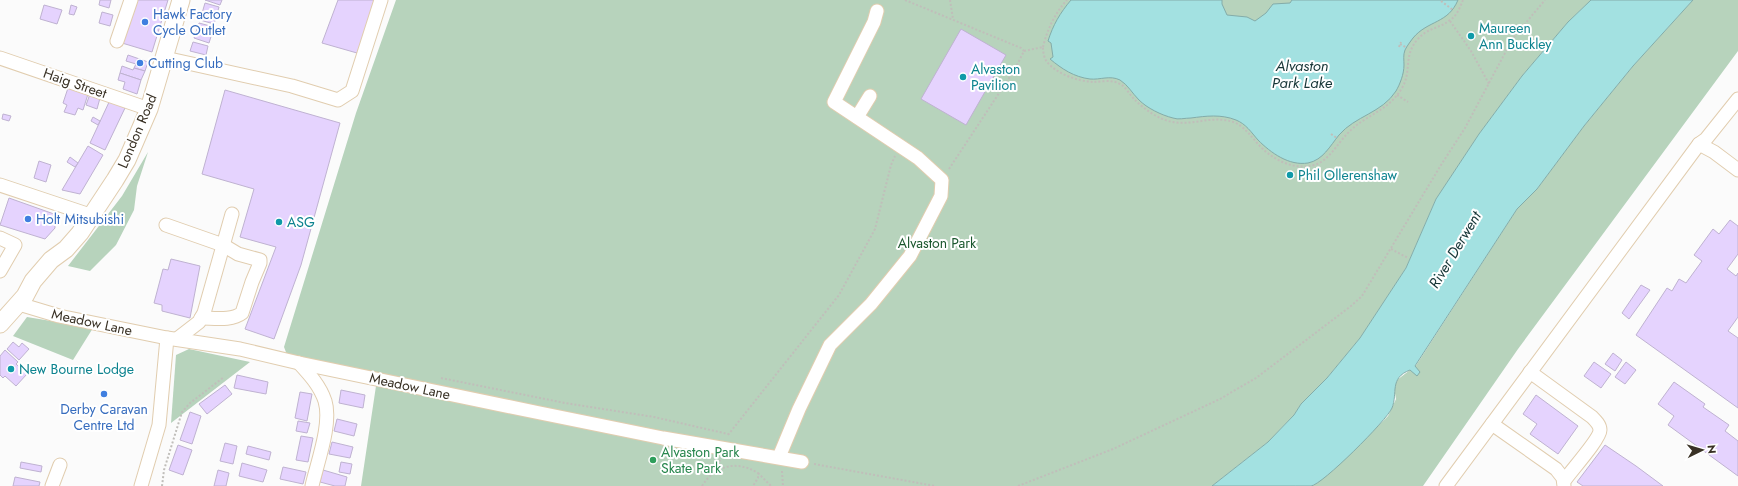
<svg xmlns="http://www.w3.org/2000/svg" width="1738" height="486" viewBox="0 0 1738 486" font-family="Jost,sans-serif">
<rect width="100%" height="100%" fill="#fbfbfb"/>
<g fill="#b7d3bc">
<path d="M396,0H1591L1568,22L1522,76L1479,134L1436,199L1406,268L1360,338L1327,378L1301,404L1294,415L1268,442L1212,486H361L376,386L292,368L284,347L356,113Z"/>
<path d="M1693,0H1738V51L1518,349L1423,486H1312L1333,470L1360,444L1388,416L1396,399L1394,388L1397,380L1410,370L1420,372L1415,367L1517,209L1537,189L1584,126L1633,66Z"/>
<path d="M148,152L137,186L134,210L116,245L90,271L68,266L122,196Z"/>
<path d="M27,317L93,328L73,360L13,336Z"/>
<path d="M189,349L250,362L171,423L176,355Z"/>
</g>
<g fill="#a3e1e1" stroke="#83aca9">
<path d="M1071,0H1222V4L1227,15L1247,17L1255,21L1266,13L1273,4L1290,3L1292,0H1458C1448,24 1428,20 1413,38C1410,42 1407,46 1405,50C1403,55 1404,60 1404,65C1404,74 1400,84 1396,91C1382,113 1355,116 1339,135C1330,146 1323,160 1308,163C1289,166 1271,153 1258,140C1251,132 1246,124 1236,120C1221,114 1206,116 1191,118C1185,118 1178,120 1173,118C1161,115 1147,108 1139,100C1132,93 1128,85 1120,80C1110,75 1100,80 1090,79C1074,77 1062,69 1050,59L1053,57L1051,43L1048,41C1053,25 1060,13 1071,0Z"/>
<path d="M1591,0H1693L1633,66L1584,126L1537,189L1517,209L1415,366L1420,372L1417,376L1410,370C1389,378 1398,393 1392,408C1387,420 1322,485 1311,486C1301,486 1290,486 1280,486C1257,486 1235,486 1212,486L1268,442L1294,415L1301,404L1327,378L1360,338L1406,268L1436,199L1479,134L1522,76L1568,22Z"/>
</g>
<g fill="#e5d3fe" stroke="#bfb2d1">
<path d="M100,0H111L109,8L99,5Z"/>
<path d="M136,0H168L152,52L122,43Z"/>
<path d="M205,0H222L220,5Z"/>
<path d="M338,0H377L357,53L322,43Z"/>
<path d="M205,3L219,7L214,24L200,20Z"/>
<path d="M44,5L62,10L57,24L40,19Z"/>
<path d="M71,5L77,7L74,15L69,14Z"/>
<path d="M102,12L113,15L110,26L99,23Z"/>
<path d="M199,23L214,27L209,43L194,38Z"/>
<path d="M961,29L1006,55L966,125L921,99Z"/>
<path d="M193,42L208,46L206,55L190,51Z"/>
<path d="M128,55L148,62L145,71L134,68L136,64L126,61Z"/>
<path d="M122,66L133,70L134,68L145,71L141,80L120,73Z"/>
<path d="M120,73L141,80L137,94L123,89L125,82L118,80Z"/>
<path d="M68,88L88,94L83,110L78,108L75,115L64,112L67,105L63,103Z"/>
<path d="M225,90L340,123L301,265L274,339L245,329L276,247L240,237L254,189L202,174Z"/>
<path d="M90,94L100,98L97,109L86,105Z"/>
<path d="M110,100L125,108L105,150L90,143Z"/>
<path d="M3,114L11,116L9,121L2,119Z"/>
<path d="M93,117L100,121L98,125L91,121Z"/>
<path d="M88,146L103,155L80,194L62,190Z"/>
<path d="M70,157L78,163L75,167L67,162Z"/>
<path d="M39,161L51,165L46,182L34,178Z"/>
<path d="M9,198L54,214L55,228L45,239L0,225Z"/>
<path d="M1730,220L1738,226V254L1727,269L1736,276L1738,273V317L1728,331L1738,338V408L1636,335L1667,288L1672,291L1679,279L1686,283L1702,261L1694,255L1713,229L1719,234Z"/>
<path d="M171,259L200,266L190,318L162,311V305L154,303L163,269L168,270Z"/>
<path d="M1641,285L1650,290L1629,319L1622,313Z"/>
<path d="M13,342L19,347L22,343L29,349L19,360L7,349Z"/>
<path d="M5,350L18,362L16,364L27,374L16,386L5,376L3,378L0,375V356Z"/>
<path d="M1613,353L1622,360L1615,371L1605,364Z"/>
<path d="M1594,362L1611,374L1601,388L1584,376Z"/>
<path d="M1626,362L1636,370L1625,384L1615,377Z"/>
<path d="M237,375L268,382L266,394L234,388Z"/>
<path d="M1674,382L1705,404L1703,407L1729,425L1725,431L1738,441V476L1668,425L1674,416L1658,404Z"/>
<path d="M225,385L232,394L207,414L199,404Z"/>
<path d="M341,390L365,395L363,408L339,403Z"/>
<path d="M300,392L312,394L307,421L295,418Z"/>
<path d="M1536,395L1578,426L1558,454L1530,434L1537,424L1523,414Z"/>
<path d="M190,412L201,416L192,444L180,440Z"/>
<path d="M337,419L357,424L354,436L334,431Z"/>
<path d="M298,421L310,423L307,433L296,431Z"/>
<path d="M301,436L313,438L308,462L296,460Z"/>
<path d="M332,442L353,447L350,458L329,454Z"/>
<path d="M225,443L237,446L233,464L220,461Z"/>
<path d="M178,445L192,450L183,475L169,470Z"/>
<path d="M1605,445L1636,466L1663,486H1583L1577,482Z"/>
<path d="M248,446L271,452L269,460L246,454Z"/>
<path d="M21,462L42,466L41,472L20,468Z"/>
<path d="M341,462L352,464L350,474L339,472Z"/>
<path d="M242,463L267,470L263,482L239,476Z"/>
<path d="M283,467L306,472L303,484L280,479Z"/>
<path d="M218,470L229,473L226,486H214Z"/>
<path d="M323,470L347,477L345,486H335L320,482Z"/>
<path d="M15,477L40,482L39,486H13Z"/>
</g>
<g fill="none" stroke-linecap="round" stroke-linejoin="round">
<defs>
<g id="minor">
<path d="M117,41L131,0"/>
<path d="M0,58L149,109"/>
<path d="M165,58L292,86L338,100L352,91L381,0"/>
<path d="M857,117L870,96"/>
<path d="M1699,144L1714,152L1738,170"/>
<path d="M0,185L93,216"/>
<path d="M166,225L223,245L238,254L260,260V263L252,282L242,313C232,321 214,318 201,318"/>
<path d="M0,238L15,245L0,271"/>
<path d="M19,304L59,316L167,338L240,349L299,363L540,413L663,438L802,462"/>
<path d="M177,339L199,322L204,313L232,214"/>
<path d="M299,363C310,375 320,386 325,401C332,424 317,463 312,486"/>
<path d="M1530,372L1592,417C1596,421 1600,425 1600,430C1600,439 1570,472 1564,481"/>
<path d="M1492,424L1556,469L1563,478L1564,486"/>
<path d="M779,457L799,409L830,345L871,304L910,256L941,196L942,180L918,158L834,102L874,22L877,11"/>
<path d="M52,486L60,465"/>
<path d="M141,486L159,425L167,338"/>
<path d="M1446,486L1699,144L1706,139L1738,99"/>
</g>
<path id="major" d="M0,324L25,296L33,281L51,260L66,249L80,233L115,180L127,160L149,109L181,0"/>
</defs>
<use href="#minor" stroke="#e1cdaf" stroke-width="15"/>
<use href="#major" stroke="#e1cdaf" stroke-width="19"/>
<g stroke="#c0beba" stroke-width="2" stroke-dasharray="2 2" stroke-linecap="butt">
<path d="M905,0L1021,48L1024,51"/>
<path d="M950,0L953,19"/>
<path d="M1441,1L1453,10"/>
<path d="M1450,21L1471,51L1489,84"/>
<path d="M1400,44L1407,48"/>
<path d="M1043,47C1047,30 1055,13 1067,0"/>
<path d="M1399,47L1401,42"/>
<path d="M1397,95L1408,102"/>
<path d="M1331,134L1337,138"/>
<path d="M949,169L1015,69L1024,51L1043,47C1043,52 1044,58 1047,62C1057,74 1077,81 1093,82C1101,82 1112,79 1120,84C1126,87 1129,94 1134,99C1144,109 1159,120 1173,122C1194,126 1214,114 1236,123C1245,128 1251,136 1258,144C1271,159 1294,171 1314,165C1329,161 1337,144 1347,134C1364,115 1388,112 1402,88C1412,71 1403,57 1417,40C1428,27 1439,29 1450,20C1457,16 1460,7 1463,0"/>
<path d="M1391,249L1408,258"/>
<path d="M441,378L565,403L654,417L728,434"/>
<path d="M728,435L839,295L875,229L891,165L895,156"/>
<path d="M814,464L935,486"/>
<path d="M718,469L720,460"/>
<path d="M782,471L783,486"/>
<path d="M758,473L771,486"/>
<path d="M162,486L164,470L182,412L190,403L224,377"/>
<path d="M702,486C715,465 737,460 758,473V478L753,486"/>
<path d="M1018,486L1113,449L1220,399L1256,378L1351,306L1362,296L1441,165L1465,128L1513,38L1545,0"/>
</g>
<use href="#minor" stroke="#fff" stroke-width="13"/>
<use href="#major" stroke="#fff" stroke-width="17"/>
</g>
<g fill="#3f7fe0" stroke="#fff" stroke-width="1.5">
<circle cx="145" cy="22" r="4"/>
<circle cx="140" cy="63" r="4"/>
<circle cx="28" cy="219" r="4"/>
<circle cx="104" cy="394" r="4"/>
</g>
<g fill="#0f9aa8" stroke="#fff" stroke-width="1.5">
<circle cx="1471" cy="36" r="4"/>
<circle cx="963" cy="77" r="4"/>
<circle cx="1290" cy="175" r="4"/>
<circle cx="279" cy="222" r="4"/>
<circle cx="11" cy="369" r="4"/>
</g>
<circle fill="#2e9e5b" stroke="#fff" stroke-width="1.5" cx="653" cy="460" r="4"/>
<g text-anchor="middle" stroke-width="4" stroke-linejoin="round" paint-order="stroke">
<g font-size="14" fill="#366cbe" stroke="#fff" text-anchor="start">
<text x="153" y="19">Hawk Factory<tspan x="153" dy="16">Cycle Outlet</tspan></text>
<text x="148" y="68">Cutting Club</text>
<text x="36" y="224">Holt Mitsubishi</text>
<text x="104" y="414" text-anchor="middle">Derby Caravan<tspan x="104" dy="16">Centre Ltd</tspan></text>
</g>
<g font-size="14" fill="#0d838f" stroke="#fff" text-anchor="start">
<text x="1479" y="33">Maureen<tspan x="1479" dy="16">Ann Buckley</tspan></text>
<text x="971" y="74">Alvaston<tspan x="971" dy="16">Pavilion</tspan></text>
<text x="1298" y="180">Phil Ollerenshaw</text>
<text x="287" y="227">ASG</text>
<text x="19" y="374">New Bourne Lodge</text>
</g>
<g font-size="14" fill="#393125" stroke="#fff">
<text transform="translate(75 83) rotate(19)" y="5">Haig Street</text>
<text transform="translate(137 131) rotate(-67)" y="5">London Road</text>
<text transform="translate(92 322) rotate(12)" y="5">Meadow Lane</text>
<text transform="translate(410 386) rotate(12)" y="5">Meadow Lane</text>
</g>
<g font-size="14" fill="#1b572e" stroke="#fff">
<text x="937" y="248">Alvaston Park</text>
</g>
<g font-size="14" fill="#27864d" stroke="#fff" text-anchor="start">
<text x="661" y="457">Alvaston Park<tspan x="661" dy="16">Skate Park</tspan></text>
</g>
<g font-size="15" font-style="italic" fill="#173637" stroke="#fff">
<text x="1302" y="71">Alvaston<tspan x="1302" dy="17">Park Lake</tspan></text>
<text transform="translate(1455 250) rotate(-59)" y="5">River Derwent</text>
</g>
</g>
<g transform="translate(1702 450) rotate(85)" stroke="#ffffff" stroke-width="3" paint-order="stroke">
<path d="M0-3L7 15L0 10L-7 15Z" fill="#393125"/>
<text y="-6" font-size="11" font-weight="bold" text-anchor="middle" fill="#393125">N</text>
</g>
</svg>
